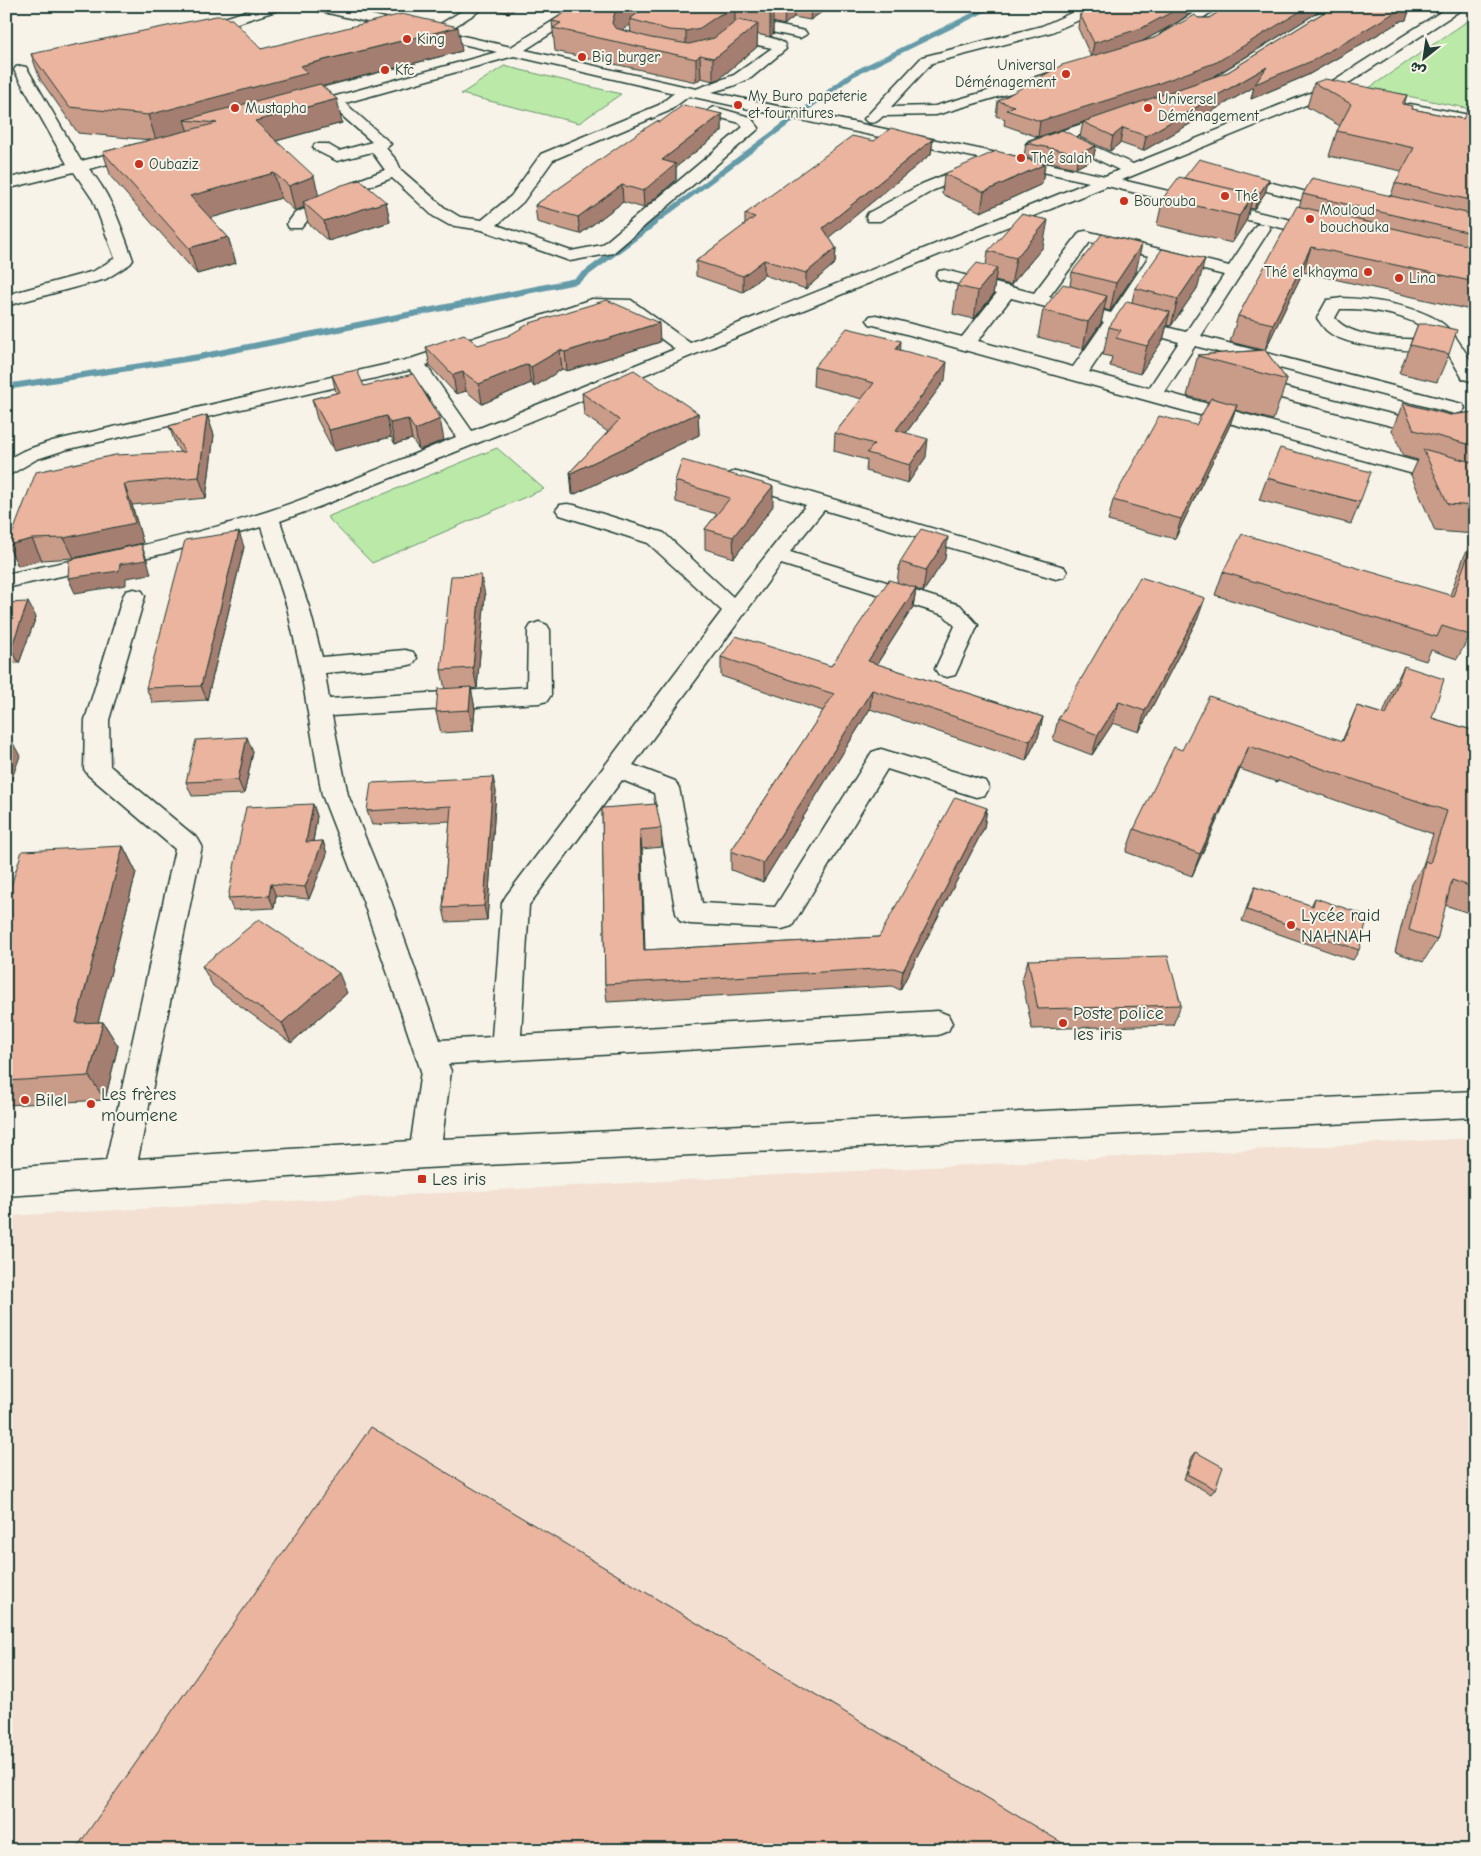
<svg xmlns="http://www.w3.org/2000/svg" width="1481" height="1856" viewBox="0 0 1481 1856" font-family="'Comic Neue','Playpen Sans Arabic',sans-serif">
<rect width="100%" height="100%" fill="#f7f3e8"/>
<filter id="ink" filterUnits="userSpaceOnUse"><feTurbulence type="fractalNoise" baseFrequency=".02" numOctaves="2"/><feDisplacementMap in="SourceGraphic" scale="10" xChannelSelector="R" yChannelSelector="G"/><feConvolveMatrix kernelMatrix="1 2 1 2 8 2 1 2 1" color-interpolation-filters="sRGB"/></filter>
<g filter="url(#ink)">
<path fill="#f3e0d2" d="M1475,1138V1850H6V1216Z"/>
<g fill="#bae9a8" stroke="#6c936e">
<path d="M1475,16V110L1369,88Z"/>
<path d="M504,66L621,94L579,123L461,94Z"/>
<path d="M497,448L544,489L372,563L327,517Z"/>
</g>
<g fill="none" stroke-linecap="round" stroke-linejoin="round">
<path stroke="#659ba8" stroke-width="5" d="M652,224L853,74L992,6"/>
<path stroke="#659ba8" stroke-width="6" d="M6,387L199,357L576,281L654,223"/>
<defs>
<g id="minor">
<path d="M262,6H284L282,9L203,34H193L191,31L193,28Z"/>
<path d="M308,6H334L432,29L470,6H487L446,32L511,47L577,6H594L525,50L696,89L734,75L772,48L742,42L723,48L716,44C730,26 767,34 784,43L786,49L751,78L733,86L712,92L1105,176L1119,170L1059,141L1034,149L1029,147L1026,144L1029,141L1117,113L1122,115L1125,118L1122,121L1074,137L1133,164L1320,89L1450,6H1467L1330,95L1122,180L1329,229L1331,233L1329,237L1323,238L1107,186L475,444L321,506L280,521L309,607L322,657L405,650L413,652L417,658L413,664L405,666L325,673L329,699L527,687L528,630L531,625L539,622L547,625L550,630L551,695L547,701L539,703L332,716L348,795L391,901L440,1040L492,1037L502,903L506,896L722,611L648,543L560,515L556,510L560,505L567,504L574,505L664,533L733,597L806,505L730,481L727,477L730,473L737,471L1064,567L1067,572L1064,577L1056,579L824,510L790,552L960,605L978,625L955,675L947,677L939,675L935,669L955,626L944,615L781,564L633,765L675,781L679,788L702,903L775,907L872,752L881,749L985,781L989,788L985,795L976,797L887,769L792,926L782,929L690,924L680,921L676,913L654,793L622,780L529,905L521,1035L938,1011L948,1015L952,1023L948,1031L938,1035L448,1064L451,1071L442,1139L1475,1091V1117L425,1168L6,1196V1168L106,1161L175,849L88,775L84,769L85,720L123,596L126,591L134,589L142,591L145,596L109,720L110,766L198,839L202,846L138,1159L411,1141L421,1071L363,901L322,795L300,666L287,607L261,527L162,554L6,588V574C94,556 183,539 269,511C332,490 394,462 456,437L410,370L65,450L37,459L13,473L6,475V460L23,451L52,441L410,359L592,299L631,300L690,343L1089,182L689,96L669,111L553,160L523,202L497,225L571,251L602,245L743,127L740,123L710,115L707,112L710,109L715,107L750,117L759,128L756,131L613,253L570,261L482,230L449,225L433,216L392,178L368,187L347,203L307,221L301,228H289L287,224L295,213L335,197L356,181L385,170L372,152L337,161L315,150L313,147L315,144H327L339,151L372,142L331,106L301,115L296,113L293,110L296,107L497,52L315,10ZM514,56L674,93L659,105L541,154L511,196L482,220L460,217L445,208L401,170L397,161L386,148L391,144L388,141L345,103ZM594,309H621L675,349L472,431L426,365Z"/>
<path d="M815,6H830L831,7L824,11Z"/>
<path d="M1087,6H1106L1104,9L1052,32L932,63L891,107L935,106L1067,68L1072,69L1074,72L1072,75L936,115L883,116C877,122 875,124 867,122L864,119L922,57L1042,26Z"/>
<path d="M1204,6H1220L1171,40H1161L1159,37L1161,34Z"/>
<path d="M757,21L805,31L807,34L800,38L752,28L750,25Z"/>
<path d="M21,66L26,67L28,70L81,161L141,146L147,148L149,151L147,154L89,169C111,194 122,229 133,260L130,264L106,279L6,306V295L94,271L115,258L93,200L74,172L6,189V179L67,164L14,70L16,67Z"/>
<path d="M1410,104L1475,116V126L1405,111L1403,108L1405,105Z"/>
<path d="M979,161L985,163L987,166L985,169L934,190L880,221H868L866,217L868,213L922,184Z"/>
<path d="M1231,172L1345,202L1347,205L1345,208L1339,210L1225,180L1223,177L1225,174Z"/>
<path d="M1262,224L1268,225L1270,229L1201,336L1462,404L1465,408L1462,412L1455,414L1195,346L1165,392L1475,478V491L870,324L867,320L870,316L876,315L962,337L996,294L939,279L936,275L939,271L945,270L1034,293L1080,232L1086,231L1229,266L1256,225ZM1090,242L1149,256L1111,313L1049,297ZM1164,260L1224,275L1186,332L1126,317ZM1011,298L1104,322L1073,367L978,341ZM1120,326L1179,342L1149,388L1089,372Z"/>
<path d="M1342,298C1371,299 1414,305 1439,321C1449,327 1456,337 1462,347C1471,360 1475,366 1475,382L1463,379L1447,352C1418,351 1347,350 1326,330C1323,327 1320,322 1317,318L1327,300ZM1340,309C1371,308 1417,315 1439,340C1412,339 1352,341 1335,318Z"/>
<path d="M1251,369L1258,371L1268,381L1283,387L1419,421L1438,424L1441,428L1438,432L1419,433L1269,395C1257,390 1249,386 1241,375L1244,371Z"/>
</g>
</defs>
<use href="#minor" stroke="#1f3d34" stroke-width="3"/>
<use href="#minor" fill="#f7f3e8" fill-rule="evenodd"/>
</g>
<g fill="#c99b89" stroke="#1f3d34" fill-rule="evenodd">
<path d="M487,6H520L509,13L487,8Z"/>
<path d="M575,6H822V12L810,20L794,17L784,25L773,22V34L770,37L757,34V47L719,79L713,81L701,78L696,82L555,51L552,21ZM630,25L631,32L622,30Z"/>
<path d="M1091,6H1200L1178,22L1143,41L1154,38L1198,18H1209L1228,6H1328L1214,77L1228,72L1334,6H1426L1419,11L1410,8L1406,20L1401,21L1308,75L1251,99L1254,87L1143,151L1120,143L1110,151L1080,137L1083,122L1038,137L1004,125L1005,119L996,116L998,101L1091,57L1078,28L1080,14Z"/>
<path d="M261,49L462,51L323,87L342,123L276,141L318,196L386,202L390,222L328,241L308,223L304,207L295,211L281,198L210,218L228,237L236,263L197,274L111,177L103,152L150,140L78,133L40,79L31,54Z"/>
<path d="M1314,83L1407,95L1404,105L1412,109L1463,119L1475,102V311L1303,272L1265,350L1287,380L1273,420L1235,410L1230,425L1175,539L1108,521L1113,500L1196,425L1209,402L1187,396L1198,355L1263,350L1230,342L1238,316L1299,207L1303,194L1391,196L1395,183L1402,171L1329,156L1337,131L1340,126L1307,107Z"/>
<path d="M722,114V131L676,167V180L644,208L623,202L580,234L537,222L535,205L660,122Z"/>
<path d="M933,139L931,154L829,237L836,248L835,263L806,289L764,275L743,292L696,276V261L745,225V214L874,141Z"/>
<path d="M1026,143L1096,146L1093,159L1076,168L1024,156Z"/>
<path d="M1045,164L1042,184L981,212L942,194L944,174Z"/>
<path d="M1184,178L1269,179L1265,193L1254,209L1250,208L1246,221L1232,243L1157,225L1163,198Z"/>
<path d="M1043,247L1011,285L995,281L993,295L974,319L953,314L957,286L986,265L988,251Z"/>
<path d="M1072,272H1136L1110,311L1104,309L1101,323L1083,349L1038,337L1043,310L1070,286Z"/>
<path d="M1198,287L1171,326L1167,325L1163,340L1140,374L1110,366L1112,357L1103,355L1109,327L1132,302L1135,288Z"/>
<path d="M1418,324L1449,354L1437,382L1399,373Z"/>
<path d="M660,342L567,371L562,369L534,387L531,383L482,404L466,391L456,394L430,366L426,347Z"/>
<path d="M901,350L945,380L906,433L926,457L908,483L866,471L867,460L834,451L835,433L862,399L813,386L814,367Z"/>
<path d="M332,375L364,386L444,440L419,450L412,439L395,444L391,437L334,451L317,419L312,399L336,393Z"/>
<path d="M582,393L698,413L699,435L573,495L572,494L570,472L608,432L584,415Z"/>
<path d="M1403,403L1450,415L1474,412L1475,409V534L1435,531L1411,475L1418,460L1403,456L1392,430Z"/>
<path d="M207,415L214,435L206,498L132,505L143,543L74,558L42,560L18,566L8,545L180,452L176,446L169,426Z"/>
<path d="M1267,478L1360,502L1351,524L1259,500Z"/>
<path d="M675,481L773,506L734,558L705,549V529L717,514L676,502Z"/>
<path d="M1474,536L1470,635L1457,659L1431,650L1426,661L1215,595L1223,572L1450,595L1463,559Z"/>
<path d="M244,547L207,700L153,703L146,688Z"/>
<path d="M945,559L923,592L916,589L913,607L877,664L1043,717L1038,737L1026,761L870,709L763,882L731,870V851L823,711L721,676V657L831,666L897,582L900,562Z"/>
<path d="M485,595L477,688L471,689L475,709L473,731L441,733L436,712L445,689L441,670Z"/>
<path d="M6,603L36,617L19,663H6Z"/>
<path d="M1198,618L1139,732L1113,723L1092,755L1053,740L1058,719Z"/>
<path d="M1404,666L1432,718L1475,731V915L1445,905L1437,940L1423,962L1395,952L1412,884L1423,865L1433,834L1278,780L1277,782L1240,769L1192,876L1126,852L1134,829L1182,750L1342,741L1357,706L1383,714L1392,690Z"/>
<path d="M253,752L244,794L192,796L186,782Z"/>
<path d="M496,791L487,920L446,922L443,908L450,821L372,825L367,811Z"/>
<path d="M313,804L317,816L313,842L323,841L327,854L309,899L276,896L274,908L233,910L228,898Z"/>
<path d="M602,808L661,828L662,847L642,849L645,950L879,937L987,808L984,828L900,990L892,986L607,1002L605,984Z"/>
<path d="M123,846L136,872L98,1022H103L118,1046L105,1100L6,1105V902Z"/>
<path d="M1255,887L1311,906L1315,898L1359,950L1353,960L1242,921L1250,898Z"/>
<path d="M1028,960L1181,1005L1173,1025L1032,1029L1022,980Z"/>
<path d="M202,966L347,993L291,1043L213,986Z"/>
<path d="M1196,1452L1215,1489L1211,1494L1184,1479L1192,1457Z"/>
</g>
<g fill="#a47e6f" stroke="#1f3d34">
<path d="M508,6H520L509,13Z"/>
<path d="M623,6H657L630,19V25L616,34L612,23L615,12Z"/>
<path d="M785,6H794V17L784,25Z"/>
<path d="M811,6H822V12L810,20Z"/>
<path d="M1183,6H1200L1178,22L1139,43L1091,58L1094,43Z"/>
<path d="M1309,6H1328L1213,77L1142,103L1038,137L1040,121Z"/>
<path d="M1406,6H1411L1406,20L1401,21L1308,75L1251,99L1254,87L1143,151L1146,136L1267,67Z"/>
<path d="M1420,6H1426L1419,11Z"/>
<path d="M735,9V31L686,54V31L719,15Z"/>
<path d="M773,12V34L770,37V14Z"/>
<path d="M758,24L757,47L719,79L713,81V58Z"/>
<path d="M458,27L462,51L312,89L184,120L188,132L156,140L148,115L300,66Z"/>
<path d="M700,55L701,78L696,82V59Z"/>
<path d="M337,99L342,123L261,145L255,121Z"/>
<path d="M722,114V131L676,167V180L644,208L643,191L662,160Z"/>
<path d="M1123,128L1120,143L1110,151L1113,136Z"/>
<path d="M933,139L931,154L822,243L823,228Z"/>
<path d="M1096,146L1093,159L1076,168L1078,154Z"/>
<path d="M1045,164L1042,184L981,212L984,192Z"/>
<path d="M274,173L281,198L197,222L190,196Z"/>
<path d="M314,176L320,201L303,202L304,207L295,211L289,186Z"/>
<path d="M1269,179L1265,193L1254,209L1258,196Z"/>
<path d="M622,185L623,202L580,234L578,217Z"/>
<path d="M1254,194L1246,221L1232,243L1239,216Z"/>
<path d="M386,202L390,222L328,241L324,221Z"/>
<path d="M1048,220L1043,247L1011,285L1016,258Z"/>
<path d="M228,237L236,263L197,274L189,248Z"/>
<path d="M1142,244L1136,272L1110,311L1116,283Z"/>
<path d="M1311,247L1303,272L1265,350L1273,324Z"/>
<path d="M836,248L835,263L806,289V273Z"/>
<path d="M1205,259L1198,287L1171,326L1178,299Z"/>
<path d="M764,260V275L743,292V276Z"/>
<path d="M997,268L993,295L974,319L978,291Z"/>
<path d="M1107,296L1101,323L1083,349L1088,322Z"/>
<path d="M1170,312L1163,340L1140,374L1147,346Z"/>
<path d="M659,323L660,342L567,371L565,352Z"/>
<path d="M901,341L900,359L896,349Z"/>
<path d="M560,350L562,369L534,387L531,367Z"/>
<path d="M947,362L945,380L894,449L896,430Z"/>
<path d="M528,364L531,383L482,404L479,384Z"/>
<path d="M463,372L466,391L456,394L453,375Z"/>
<path d="M1237,405L1230,425L1175,539L1181,519Z"/>
<path d="M698,413L699,435L573,495L571,473Z"/>
<path d="M207,415L214,435L206,498L199,477Z"/>
<path d="M386,416L391,437L334,451L329,430Z"/>
<path d="M408,419L412,439L395,444L390,423Z"/>
<path d="M440,419L444,440L419,450L415,430Z"/>
<path d="M928,439L926,457L908,483L910,465Z"/>
<path d="M124,484L132,505L143,543L74,558L64,538Z"/>
<path d="M773,486V506L734,558L733,537Z"/>
<path d="M239,532L244,547L207,700L201,686Z"/>
<path d="M948,537L945,559L923,592L926,570Z"/>
<path d="M32,539L42,560L18,566L8,545Z"/>
<path d="M141,544L147,559L151,574L126,578V585L75,593L68,578L120,564Z"/>
<path d="M481,575L485,595L477,688L473,668Z"/>
<path d="M916,588L913,607L866,681L868,661Z"/>
<path d="M1205,598L1198,618L1139,732L1145,711Z"/>
<path d="M28,602L36,617L19,663L11,648Z"/>
<path d="M471,687L475,709L473,731L469,710Z"/>
<path d="M872,690L870,709L763,882V863Z"/>
<path d="M1119,702L1113,723L1092,755L1098,735Z"/>
<path d="M1043,717L1038,737L1026,761L1030,741Z"/>
<path d="M8,734L20,756L6,795V738Z"/>
<path d="M247,737L253,752L244,794L238,780Z"/>
<path d="M1249,746L1240,769L1192,876L1200,854Z"/>
<path d="M493,777L496,791L487,920L484,906Z"/>
<path d="M313,804L317,816L311,854L306,842Z"/>
<path d="M987,808L984,828L900,990L903,971Z"/>
<path d="M640,830L642,849L645,969L644,950Z"/>
<path d="M323,841L327,854L309,899L305,887Z"/>
<path d="M123,846L136,872L92,1047L76,1023Z"/>
<path d="M271,884L276,896L274,908L269,896Z"/>
<path d="M339,973L347,993L291,1043L282,1023Z"/>
<path d="M103,1022L118,1046L105,1100L89,1076Z"/>
</g>
<g fill="#eab49f" stroke="#1f3d34">
<path d="M575,6H623L615,12L612,23L615,28L651,38L689,44L714,38L738,20L758,24L719,55L713,58L700,55L696,59L553,28L561,23L552,21Z"/>
<path d="M647,6H751L752,7L773,12L770,14L752,10L735,9L719,15L700,28L686,31L669,30L630,19Z"/>
<path d="M1091,6H1183L1142,28L1094,43L1080,14Z"/>
<path d="M1228,6H1309L1217,62L1146,88L1040,121L1006,110L1014,106L998,101L1062,65L1154,38L1195,15L1198,18H1209Z"/>
<path d="M1334,6H1406L1312,61L1255,84L1267,67L1146,136L1123,128L1113,136L1083,122L1228,72Z"/>
<path d="M402,14L458,27L300,66L308,73L148,115L69,107L31,54L216,16H225L228,19H232L261,49Z"/>
<path d="M1325,79L1407,95L1402,104L1413,106L1412,109L1463,119L1472,101L1475,102V201L1395,183L1414,148L1337,131L1351,104L1314,83Z"/>
<path d="M320,84L337,99L255,121L314,176L289,186L274,173L190,196L228,237L189,248L103,152L217,123L184,120Z"/>
<path d="M683,105L722,114L662,160L676,164L643,191L622,185L578,217L535,205L638,133L657,121L660,122Z"/>
<path d="M891,128L933,139L823,228L836,248L806,273L764,260L743,276L696,261L755,217L745,214L852,136L874,141Z"/>
<path d="M1062,130L1096,146L1078,154L1026,143Z"/>
<path d="M996,151L1045,164L984,192L944,174Z"/>
<path d="M1199,159L1269,179L1258,196L1184,178Z"/>
<path d="M1179,177L1254,194L1239,216L1163,198Z"/>
<path d="M1312,178L1475,215V234L1303,194Z"/>
<path d="M360,180L386,202L324,221L303,202L342,185Z"/>
<path d="M1297,206L1475,247V282L1311,247L1273,324L1238,316Z"/>
<path d="M1021,214L1048,220L1016,258L988,251Z"/>
<path d="M1102,234L1142,244L1116,283L1072,272Z"/>
<path d="M1162,249L1205,259L1178,299L1135,288Z"/>
<path d="M977,263L997,268L978,291L957,286Z"/>
<path d="M1063,284L1107,296L1088,322L1043,310Z"/>
<path d="M607,300L659,323L565,352L560,350L531,367L528,364L479,384L463,372L453,375L426,347L464,334L478,345L508,336L530,323Z"/>
<path d="M1127,301L1170,312L1147,346L1116,338L1121,330L1109,327Z"/>
<path d="M1418,324H1431L1457,330L1449,354L1410,345Z"/>
<path d="M847,328L901,341L896,349L947,362L896,430L928,439L910,465L867,453L874,444L835,433L874,383L814,367Z"/>
<path d="M1265,350L1287,380L1198,356V355Z"/>
<path d="M357,370L364,386L413,374L440,419L415,430L408,419L390,423L386,416L329,430L312,399L340,392L332,375Z"/>
<path d="M634,370L698,413L571,473L570,472L619,420L582,393Z"/>
<path d="M1211,398L1237,405L1181,519L1113,500L1159,416L1196,425Z"/>
<path d="M1403,403L1450,415L1475,412V446L1414,430Z"/>
<path d="M207,415L199,477L124,484L135,523L64,538L32,539L8,545L36,472L115,455L185,452L169,426Z"/>
<path d="M1280,448L1371,472L1360,502L1267,478Z"/>
<path d="M1423,449L1475,463V506L1448,504Z"/>
<path d="M682,460L773,486L733,537L705,529L730,498L675,481Z"/>
<path d="M921,529L948,537L926,570L900,562Z"/>
<path d="M239,532L201,686L146,688L185,540Z"/>
<path d="M1242,534L1453,596L1475,536V622L1470,635L1442,626L1437,637L1223,572Z"/>
<path d="M141,544L146,560L120,564L119,571L68,578L69,560Z"/>
<path d="M481,575L473,668L441,670L451,576Z"/>
<path d="M1140,577L1205,598L1145,711L1119,702L1098,735L1058,719Z"/>
<path d="M889,580L916,588L868,661L1043,717L1030,741L872,690L763,863L731,851L834,694L721,657L736,636L831,666Z"/>
<path d="M28,602L11,648H6V603Z"/>
<path d="M1404,666L1444,679L1432,718L1475,731V888L1452,880L1437,940L1409,930L1425,861L1430,863L1447,811L1288,757L1287,759L1249,746L1200,854L1134,829L1174,747L1182,750L1209,696L1343,741L1357,706L1386,715Z"/>
<path d="M471,687L469,710L436,712L438,689Z"/>
<path d="M247,737L238,780L186,782L196,740Z"/>
<path d="M493,777L484,906L443,908L451,806L367,811L371,783Z"/>
<path d="M955,797L987,808L903,971L894,968L605,984L602,808L656,804L661,828L640,830L644,950L879,937Z"/>
<path d="M313,804L306,842L323,841L305,887L271,884L269,896L228,898L246,807Z"/>
<path d="M123,846L76,1023L103,1022L89,1076L6,1081V902L22,851Z"/>
<path d="M1255,887L1313,906L1315,898L1368,916L1359,950L1247,910Z"/>
<path d="M259,919L339,973L282,1023L202,966Z"/>
<path d="M1168,956L1181,1005L1038,1009L1028,960Z"/>
<path d="M371,1427L1074,1850H75Z"/>
<path d="M1196,1452L1223,1467L1215,1489L1187,1474Z"/>
</g>
</g>
<g fill="#c8321e" stroke="#f7f3e8" stroke-width="2">
<circle cx="407" cy="39" r="5"/>
<circle cx="582" cy="57" r="5"/>
<circle cx="385" cy="70" r="5"/>
<circle cx="1066" cy="74" r="5"/>
<circle cx="738" cy="105" r="5"/>
<circle cx="235" cy="108" r="5"/>
<circle cx="1148" cy="108" r="5"/>
<circle cx="1021" cy="158" r="5"/>
<circle cx="139" cy="164" r="5"/>
<circle cx="1225" cy="196" r="5"/>
<circle cx="1124" cy="201" r="5"/>
<circle cx="1310" cy="219" r="5"/>
<circle cx="1368" cy="272" r="5"/>
<circle cx="1399" cy="278" r="5"/>
<circle cx="1291" cy="925" r="5"/>
<circle cx="1063" cy="1023" r="5"/>
<circle cx="25" cy="1100" r="5"/>
<circle cx="91" cy="1104" r="5"/>
<rect x="417" y="1174" width="10" height="10" rx="2.5"/>
</g>
<g text-anchor="middle" stroke-width="4" stroke-linejoin="round" paint-order="stroke">
<g font-size="15" fill="#1f3d34" stroke="#f7f3e8" text-anchor="start">
<text x="417" y="44">King</text>
<text x="592" y="62">Big burger</text>
<text x="1056" y="70" text-anchor="end">Universal<tspan x="1056" dy="17">Déménagement</tspan></text>
<text x="395" y="75">Kfc</text>
<text x="748" y="101">My Buro papeterie<tspan x="748" dy="17">et fournitures</tspan></text>
<text x="1158" y="104">Universel<tspan x="1158" dy="17">Déménagement</tspan></text>
<text x="245" y="113">Mustapha</text>
<text x="1031" y="163">Thé salah</text>
<text x="149" y="169">Oubaziz</text>
<text x="1235" y="201">Thé</text>
<text x="1134" y="206">Bourouba</text>
<text x="1320" y="215">Mouloud<tspan x="1320" dy="17">bouchouka</tspan></text>
<text x="1358" y="277" text-anchor="end">Thé el khayma</text>
<text x="1409" y="283">Lina</text>
</g>
<g font-size="18" fill="#1f3d34" stroke="#f7f3e8" text-anchor="start">
<text x="1301" y="921">Lycée raid<tspan x="1301" dy="21">NAHNAH</tspan></text>
<text x="1073" y="1019">Poste police<tspan x="1073" dy="21">les iris</tspan></text>
<text x="101" y="1100">Les frères<tspan x="101" dy="21">moumene</tspan></text>
<text x="35" y="1106">Bilel</text>
<text x="432" y="1185">Les iris</text>
</g>
</g>
<rect width="1481" height="1856" fill="none" stroke="#f7f3e8" stroke-width="25"/>
<rect x="12" y="12" width="1456" height="1831" fill="none" stroke="#1f3d34" stroke-width="2" filter="url(#ink)"/>
<g transform="translate(1424 58) rotate(210)" stroke="#f7f3e8" stroke-width="4" paint-order="stroke">
<path d="M0-4L9 19L0 12L-9 19Z" fill="#1f3d34"/>
<text y="-8" font-size="14" font-weight="bold" text-anchor="middle" fill="#1f3d34">ش</text>
</g>
</svg>
